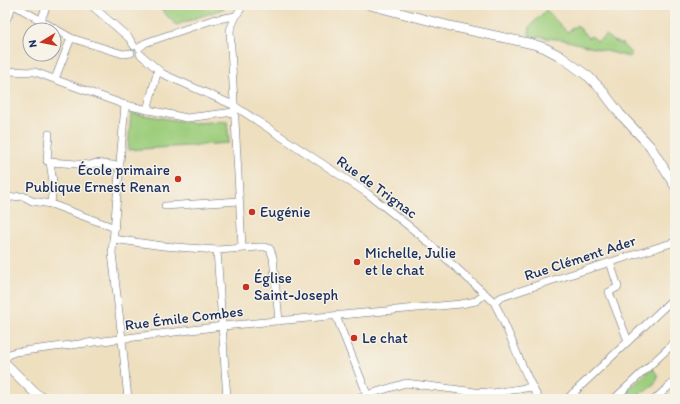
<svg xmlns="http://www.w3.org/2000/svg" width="680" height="404" viewBox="0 0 680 404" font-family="Itim,sans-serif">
<rect width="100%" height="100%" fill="#f7f3e8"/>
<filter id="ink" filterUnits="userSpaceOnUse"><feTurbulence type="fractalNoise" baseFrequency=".025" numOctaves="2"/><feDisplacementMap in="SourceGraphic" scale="8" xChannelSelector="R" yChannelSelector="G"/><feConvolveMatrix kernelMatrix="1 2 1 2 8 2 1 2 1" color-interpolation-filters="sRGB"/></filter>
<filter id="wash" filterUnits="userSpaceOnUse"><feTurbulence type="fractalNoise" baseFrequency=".012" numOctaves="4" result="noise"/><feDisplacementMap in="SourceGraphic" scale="16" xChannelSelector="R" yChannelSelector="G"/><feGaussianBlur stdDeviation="0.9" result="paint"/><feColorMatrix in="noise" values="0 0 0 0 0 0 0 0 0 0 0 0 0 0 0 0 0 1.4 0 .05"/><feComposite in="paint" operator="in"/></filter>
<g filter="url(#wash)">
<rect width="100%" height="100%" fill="#eedfbf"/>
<g fill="#9dce7d" stroke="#5c7e6e">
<path d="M157,5H226L225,8L176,25Z"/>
<path d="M546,10L567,32L577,25L588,38L591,36L598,41L606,35L613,41L622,44L632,54L629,57L564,40L529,36L530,26Z"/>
<path d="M131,113L193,123L227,121L229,143L128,150Z"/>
<path d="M652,368L659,377L656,378L658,380L645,392L644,391L640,394L641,395L638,399H619Z"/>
</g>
</g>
<g filter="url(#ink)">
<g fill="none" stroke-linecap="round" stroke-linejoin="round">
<defs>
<g id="minor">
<path d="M14,5L71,38L123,54L131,53"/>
<path d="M91,5L129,38L134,46"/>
<path d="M41,20L47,5"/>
<path d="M5,22L13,5"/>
<path d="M139,48L145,43L212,20L236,16"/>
<path d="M140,54L163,74L233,105L367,193L420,235L494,302C511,334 521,369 539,399"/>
<path d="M5,71L35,72L125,105L187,118L234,112"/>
<path d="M55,79L71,38"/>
<path d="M125,105L112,253L121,330L128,399"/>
<path d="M147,110L158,70"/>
<path d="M49,134L47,161L50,162L53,182L51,204"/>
<path d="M50,162L90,165L96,163L120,166"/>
<path d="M5,198L23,196L32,201L51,204L115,228"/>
<path d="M165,206L239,201"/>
<path d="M113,239L163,246L217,250"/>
<path d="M242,247L230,30L236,16L243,5"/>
<path d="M610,262L618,287L609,292L628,341"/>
<path d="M494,302L502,297L550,281L675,242"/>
<path d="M336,316L369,399"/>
<path d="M5,358L10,354L15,352L223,326L461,304L476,301L485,294"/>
<path d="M573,393L579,399"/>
<path d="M227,399L217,250L259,247H265L270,249L273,257L279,321"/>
<path d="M353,399L406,383L475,392L493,393L532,387"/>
<path d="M468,399V391"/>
<path d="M567,399L675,297"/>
<path d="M614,399L675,342"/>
<path d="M655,399L675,381"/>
</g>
<g id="secondary">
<path d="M370,5L450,26L533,44L545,48L560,56L589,77L601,89L620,114L650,146L675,186"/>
<path d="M5,363L34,392L44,399"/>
</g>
</defs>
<use href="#minor" stroke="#656d80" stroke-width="8"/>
<use href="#secondary" stroke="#656d80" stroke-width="10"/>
<use href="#minor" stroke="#fff" stroke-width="7"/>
<use href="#secondary" stroke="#fff" stroke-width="9"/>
</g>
</g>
<g fill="#c8321e" stroke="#f7f3e8" stroke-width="1.5">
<circle cx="178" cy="179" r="4"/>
<circle cx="252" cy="212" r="4"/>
<circle cx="357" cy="262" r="4"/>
<circle cx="246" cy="287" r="4"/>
<circle cx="354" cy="338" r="4"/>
</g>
<g text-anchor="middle" stroke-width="3" stroke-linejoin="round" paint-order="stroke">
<g font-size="15" fill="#1b2f5e" stroke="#f7f3e8" text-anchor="start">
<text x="170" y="175" text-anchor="end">École primaire<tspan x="170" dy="17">Publique Ernest Renan</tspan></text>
<text x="260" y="217">Eugénie</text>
<text x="365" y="258">Michelle, Julie<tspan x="365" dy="17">et le chat</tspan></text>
<text x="254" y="283">Église<tspan x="254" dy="17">Saint-Joseph</tspan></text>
<text x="362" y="343">Le chat</text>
</g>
<g font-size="15" fill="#1b2f5e" stroke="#f7f3e8">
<text transform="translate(377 187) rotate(36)" y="5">Rue de Trignac</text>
<text transform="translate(580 258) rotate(-18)" y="5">Rue Clément Ader</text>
<text transform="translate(184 318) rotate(-7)" y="5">Rue Émile Combes</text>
</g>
</g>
<rect width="680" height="404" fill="none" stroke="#f7f3e8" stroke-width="20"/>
<g transform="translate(42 42) rotate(260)"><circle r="19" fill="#f7f3e8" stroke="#9fa5b1"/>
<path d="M0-3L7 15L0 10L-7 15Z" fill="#c8321e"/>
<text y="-6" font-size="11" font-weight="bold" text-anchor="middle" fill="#1b2f5e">N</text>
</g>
</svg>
